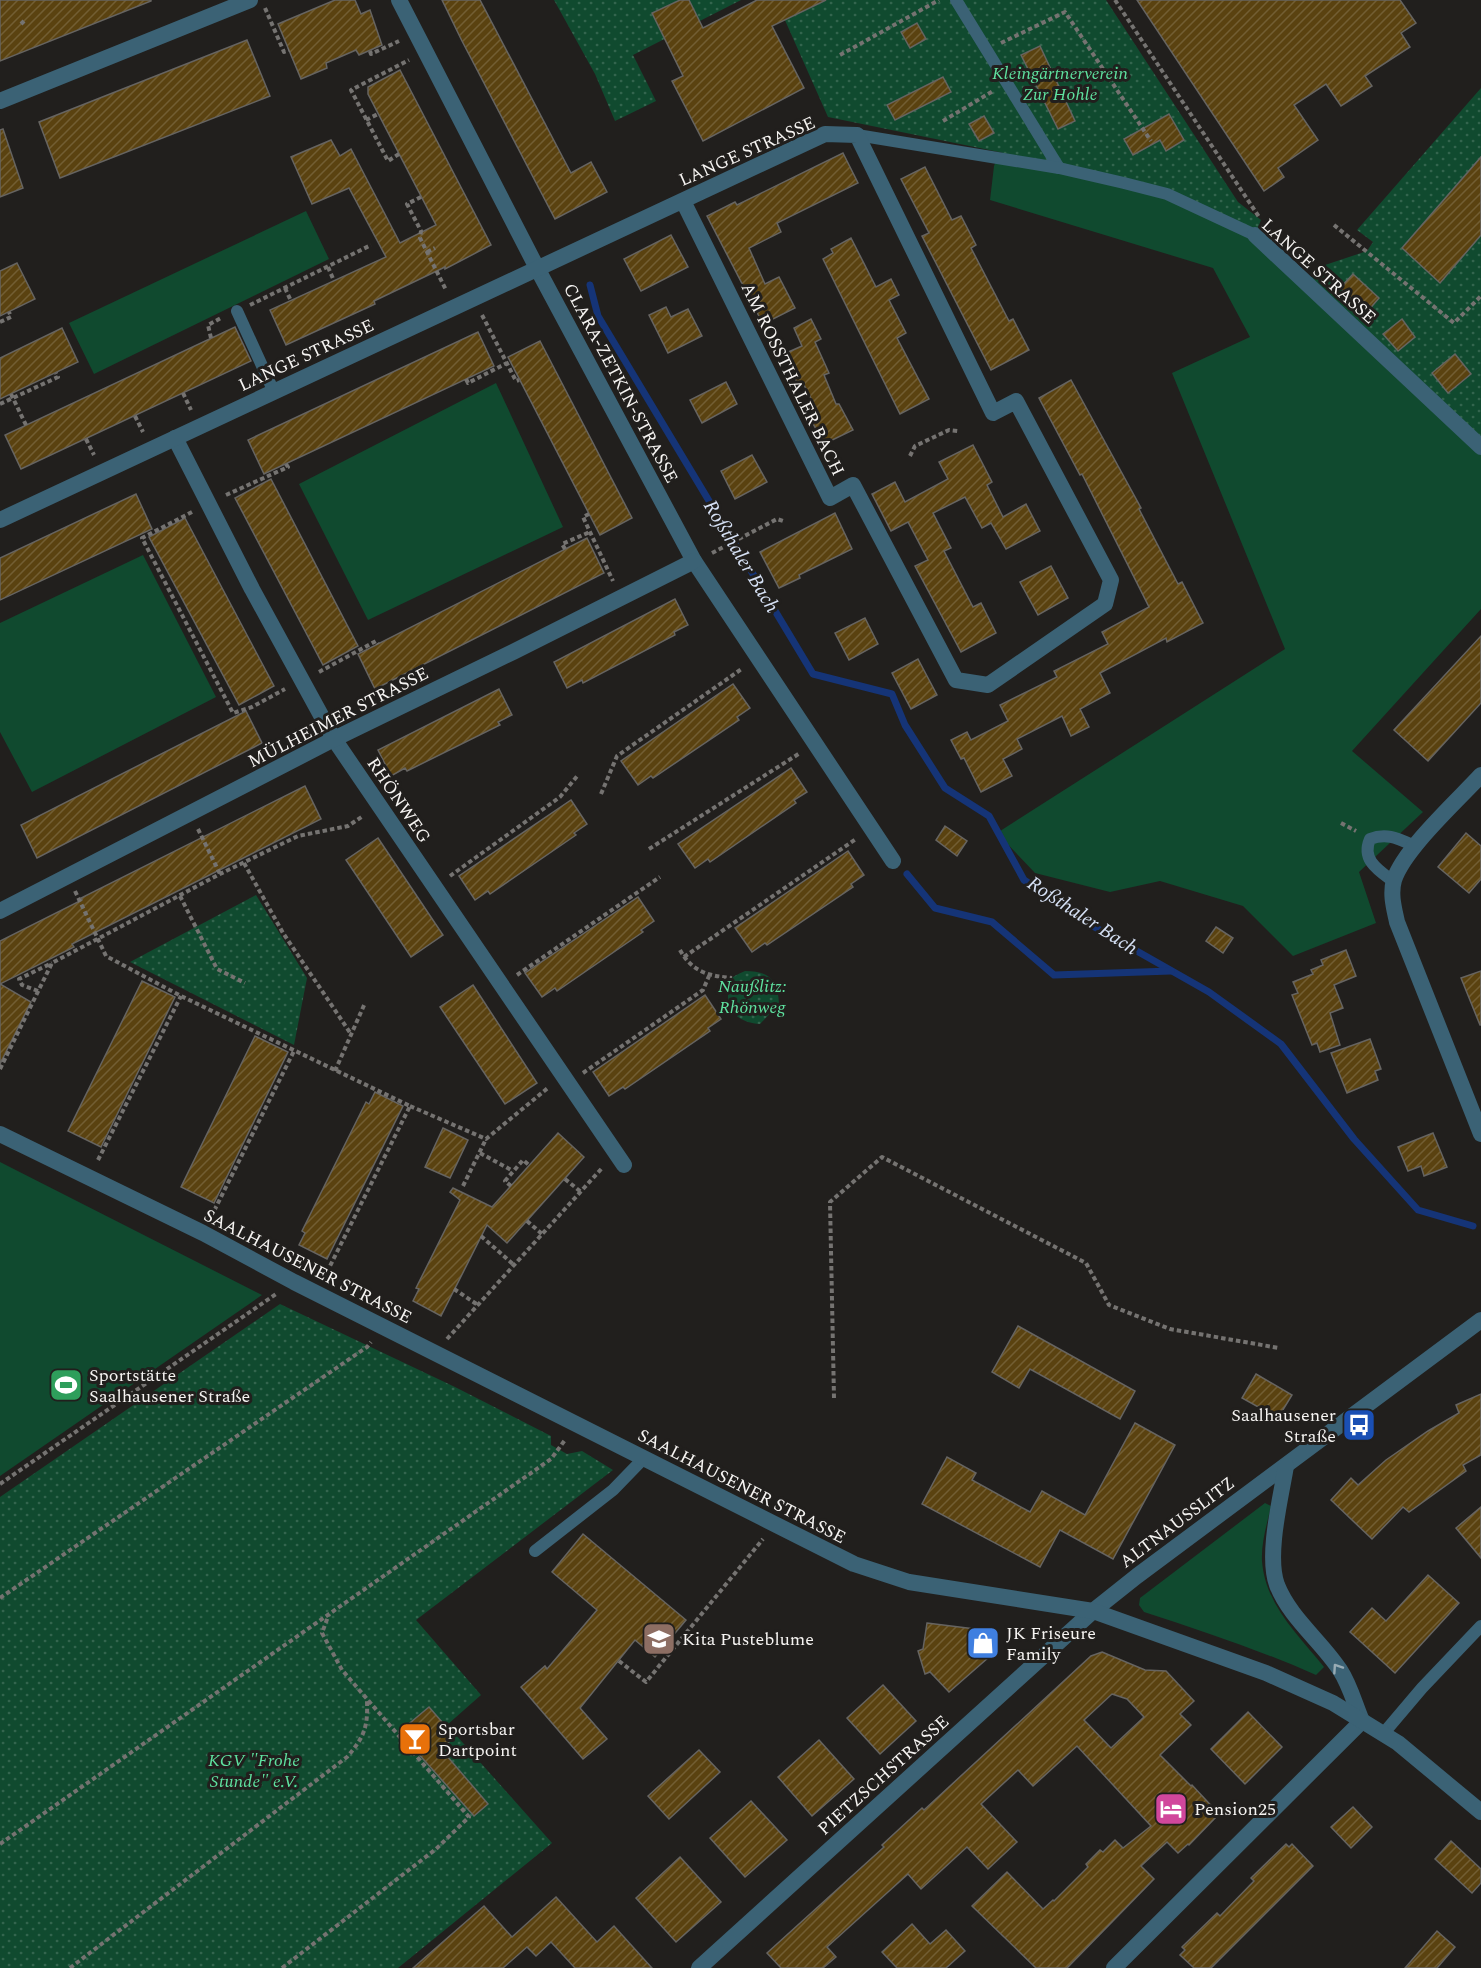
<svg xmlns="http://www.w3.org/2000/svg" width="1481" height="1968" viewBox="0 0 1481 1968" font-family="Spectral,serif">
<defs>
<pattern id="park-dots" width="8" height="8" patternUnits="userSpaceOnUse" patternTransform="scale(1.5)"><rect width="8" height="8" fill="#104a2f"/><path d="M2 2h.1M6 6h.1" fill="none" stroke="#33654e" stroke-width="1.8" stroke-linecap="round"/></pattern>
<pattern id="building-hatch" width="6" height="6" patternUnits="userSpaceOnUse" patternTransform="scale(1.5)"><rect width="6" height="6" fill="#5a4210"/><path d="M-1 1l2-2M0 6l6-6M5 7l2-2" fill="none" stroke="#725e33"/></pattern>
</defs>
<rect width="100%" height="100%" fill="#211f1d"/>
<g fill="#104a2f">
<path d="M997,158L1124,183L1255,235L1481,447V609L1352,751L1423,812L1359,872L1376,923L1293,956L1243,906L1160,881L1110,892L1035,873L997,833L1285,649L1172,373L1250,337L1213,268L990,200L994,166Z"/>
<path d="M306,211L329,259L94,374L69,323Z"/>
<path d="M496,383L563,527L368,620L299,484Z"/>
<path d="M143,555L216,697L32,792L0,732V623Z"/>
<path d="M0,1162L262,1295L0,1476Z"/>
<path d="M1265,1503L1271,1506C1267,1524 1261,1543 1262,1561C1265,1604 1298,1635 1324,1667L1316,1675C1260,1650 1202,1631 1144,1612L1139,1605L1140,1598Z"/>
</g>
<g fill="url(#park-dots)">
<path d="M554,0H741L633,55L656,101L615,121L595,74Z"/>
<path d="M776,0H1106L1238,202L1261,220L1255,235L1167,194L999,152L828,117Z"/>
<path d="M1481,88V447L1306,284L1322,266L1367,251L1373,242L1357,230Z"/>
<path d="M256,895L307,978L294,1045L130,962Z"/>
<path d="M745,971C769,971 778,980 779,1004L760,1024C743,1023 729,1015 728,997C728,991 729,983 732,978C735,975 741,973 745,971Z"/>
<path d="M280,1304L455,1387L551,1436V1445L567,1454L582,1451L613,1470L416,1620L481,1695L447,1725L552,1843L398,1968H0V1497Z"/>
</g>
<g fill="none" stroke-linecap="round" stroke-linejoin="round">
<g stroke="#153477" stroke-width="7">
<path d="M590,285L598,316L813,674L892,694L905,725L945,788L989,816L1024,880L1091,925L1209,992L1281,1044L1354,1139L1418,1210L1473,1226"/>
<path d="M907,874L935,908L992,922L1054,975L1171,971"/>
</g>
</g>
<g fill="url(#building-hatch)" stroke="#666461" stroke-width="1.5" fill-rule="evenodd">
<path d="M0,0H151V1L0,61Z"/>
<path d="M335,0H355L361,14L370,10L382,45L359,55L356,50L326,63L327,68L301,79L278,24Z"/>
<path d="M442,0H480L571,173L591,162L607,192L555,219L462,41Z"/>
<path d="M680,0H689L703,28L757,0H826L772,26L804,88L703,141L672,81L683,76L652,13Z"/>
<path d="M1137,0H1400L1416,23L1401,33L1410,47L1365,76L1372,86L1341,106L1326,84L1294,105L1318,140L1278,168L1284,177L1264,191Z"/>
<path d="M917,23L926,39L910,48L901,32Z"/>
<path d="M247,40L270,96L60,178L39,122Z"/>
<path d="M1040,46L1075,121L1058,129L1021,55Z"/>
<path d="M400,70L491,245L445,269V267L374,301L375,304L286,345L270,310L386,257L349,188L312,204L291,157L331,140L340,156L351,149L400,243L436,225L368,94V87Z"/>
<path d="M943,77L951,92L895,120L887,105Z"/>
<path d="M1169,114L1184,140L1166,151L1160,140L1133,155L1124,139Z"/>
<path d="M984,116L994,133L979,141L969,124Z"/>
<path d="M3,129L23,188L0,197V130Z"/>
<path d="M843,153L858,183L777,223L781,232L749,248L765,284L779,277L795,308L763,324L707,216L735,202L737,205Z"/>
<path d="M1481,157V235L1440,283L1402,248Z"/>
<path d="M925,167L952,220L961,216L976,245L971,248L1009,321L1013,319L1029,350L991,370L922,236L929,233L901,179Z"/>
<path d="M671,235L688,267L641,291L624,259Z"/>
<path d="M851,238L876,287L891,279L899,295L889,300L906,333L897,338L929,399L900,414L823,259L833,253L831,249Z"/>
<path d="M17,263L35,299L0,316V271Z"/>
<path d="M1353,274L1379,298L1367,312L1340,288Z"/>
<path d="M666,307L671,317L688,309L702,336L668,353L649,315Z"/>
<path d="M811,319L821,339L815,342L829,373L824,375L836,404H839L853,430L824,444L810,418L818,412L804,385L799,387L784,354L802,346L794,328Z"/>
<path d="M1402,319L1415,337L1398,351L1383,334Z"/>
<path d="M235,327L251,361L21,469L5,435Z"/>
<path d="M62,328L78,362L0,399V358Z"/>
<path d="M478,332L494,366L264,474L248,440Z"/>
<path d="M540,341L632,518L600,535L508,357Z"/>
<path d="M1455,354L1471,374L1448,393L1432,373Z"/>
<path d="M1071,380L1141,508L1139,509L1178,584L1182,582L1203,623L1167,642L1166,638L1100,673L1110,693L1080,709L1089,727L1071,736L1062,716L1017,739L1022,749L1003,759L1012,776L981,792L964,758L961,759L951,740L967,732L971,740L1008,721L1000,705L1057,677L1054,671L1108,644L1102,632L1149,607L1082,474L1080,475L1039,398Z"/>
<path d="M726,382L737,404L702,423L690,400Z"/>
<path d="M973,445L992,482L987,485L1003,517L1026,504L1040,531L1006,549L991,523L982,528L965,497L933,513L951,548L944,551L973,607L981,603L996,633L961,652L915,566L928,560L908,522L891,531L872,494L895,482L905,502L948,479L939,462Z"/>
<path d="M752,455L767,482L735,499L721,471Z"/>
<path d="M271,479L358,646L323,665L235,498Z"/>
<path d="M136,494L152,529L0,600V558Z"/>
<path d="M835,513L852,549L799,575L800,578L779,588L760,552Z"/>
<path d="M185,518L274,686L239,705L149,537Z"/>
<path d="M587,538L604,573L375,689L358,654Z"/>
<path d="M1051,566L1068,598L1038,615L1020,582Z"/>
<path d="M675,599L688,625L674,632L675,635L583,683L582,680L567,688L554,662Z"/>
<path d="M865,618L878,644L849,660L835,633Z"/>
<path d="M1481,636V703L1428,761L1394,730Z"/>
<path d="M918,659L937,695L911,709L892,673Z"/>
<path d="M733,684L750,708L737,717L739,720L653,778L651,776L638,785L621,761Z"/>
<path d="M499,689L512,715L498,722L500,725L407,771L405,768L391,776L378,750Z"/>
<path d="M246,711L262,743L37,858L21,825Z"/>
<path d="M791,768L807,792L794,800L796,803L710,862L708,859L695,868L678,844Z"/>
<path d="M305,786L321,819L72,944L74,947L0,984V941L82,900L81,898Z"/>
<path d="M571,800L587,824L574,833L576,835L490,894L488,891L475,900L459,876Z"/>
<path d="M945,826L967,841L957,856L936,840Z"/>
<path d="M1466,833L1481,846V879L1469,893L1438,867Z"/>
<path d="M378,838L443,935L411,957L346,860Z"/>
<path d="M848,851L864,875L851,884L853,887L767,945L765,943L752,952L735,928Z"/>
<path d="M638,897L654,921L641,930L643,932L557,991L555,988L542,997L525,973Z"/>
<path d="M1216,927L1233,938L1223,953L1206,941Z"/>
<path d="M1346,950L1356,976L1334,985L1343,1008L1330,1013L1340,1045L1320,1052L1317,1043L1312,1045L1292,995L1298,993L1293,982L1313,974L1311,970L1323,965L1321,960Z"/>
<path d="M1481,971V1025H1480L1461,978Z"/>
<path d="M142,981L175,997L101,1147L68,1131Z"/>
<path d="M0,984L31,1002L0,1064Z"/>
<path d="M473,985L537,1083L505,1104L440,1007Z"/>
<path d="M705,995L721,1019L708,1028L710,1031L625,1089L623,1087L609,1096L593,1072Z"/>
<path d="M255,1036L288,1052L214,1203L181,1187Z"/>
<path d="M1370,1039L1381,1069L1375,1071L1378,1080L1347,1093L1331,1053Z"/>
<path d="M375,1092L403,1106L327,1259L299,1245L305,1233L302,1231L366,1102L369,1104Z"/>
<path d="M443,1128L468,1140L450,1178L425,1167Z"/>
<path d="M558,1133L584,1157L507,1243L487,1225L441,1316L413,1301L419,1289L416,1288L460,1200L450,1192L453,1188L492,1207Z"/>
<path d="M1433,1133L1447,1167L1424,1176L1421,1166L1408,1171L1398,1147Z"/>
<path d="M1018,1326L1135,1391L1120,1419L1030,1369L1019,1388L992,1372Z"/>
<path d="M1256,1374L1292,1395L1278,1418L1242,1398Z"/>
<path d="M1481,1394V1455L1463,1465L1466,1471L1409,1512L1403,1507L1372,1539L1331,1500L1351,1478L1358,1485L1386,1460L1428,1431L1459,1413L1456,1405Z"/>
<path d="M1135,1423L1175,1445L1113,1559L1060,1530L1040,1567L922,1504L947,1457L976,1473L972,1480L1030,1512L1042,1491L1085,1515Z"/>
<path d="M1481,1507V1558L1456,1528Z"/>
<path d="M583,1534L686,1620L655,1657L635,1640L580,1708L607,1739L583,1759L521,1687L545,1666L547,1669L597,1610L552,1572Z"/>
<path d="M1428,1575L1459,1603L1395,1673L1350,1632L1372,1608L1386,1621Z"/>
<path d="M927,1623L991,1631L997,1650L949,1692L930,1672L925,1674L918,1651L923,1649Z"/>
<path d="M1102,1652L1145,1670L1166,1671L1194,1701L1180,1714L1191,1725L1160,1755L1191,1786L1192,1785L1219,1814L1189,1845L1188,1844L1178,1853L1167,1842L1141,1866L1154,1879L1067,1968H1036L972,1906L1007,1872L1043,1909L1053,1900L1054,1901L1088,1867L1086,1864L1100,1850L1103,1852L1115,1840L1123,1848L1151,1826L1077,1746L1033,1786L1018,1770L981,1804L1017,1842L988,1869L967,1847L921,1889L908,1874L827,1947L836,1957L823,1968H781L767,1953L884,1847L882,1845L922,1808L924,1810L1091,1656ZM1112,1694L1127,1699L1144,1717L1111,1748L1084,1720Z"/>
<path d="M883,1685L916,1721L880,1754L847,1718Z"/>
<path d="M429,1707L449,1730V1742L441,1749L488,1804L474,1816L399,1732Z"/>
<path d="M1248,1712L1282,1747L1245,1784L1211,1749Z"/>
<path d="M819,1740L854,1779L812,1816L778,1777Z"/>
<path d="M699,1750L720,1772L669,1819L648,1796Z"/>
<path d="M751,1801L787,1840L745,1877L710,1838Z"/>
<path d="M1353,1807L1372,1827L1351,1848L1331,1827Z"/>
<path d="M1451,1841L1481,1869V1883L1472,1893L1435,1859Z"/>
<path d="M1286,1844L1289,1847L1292,1844L1313,1866L1211,1968H1194L1180,1955L1185,1950L1182,1947L1217,1913L1220,1916L1254,1881L1251,1878Z"/>
<path d="M680,1857L721,1902L676,1942L636,1898Z"/>
<path d="M556,1897L597,1942L614,1926L652,1968H575L551,1942L536,1956L527,1947L503,1968H413L484,1906L512,1937Z"/>
<path d="M912,1924L930,1944L946,1930L965,1951L946,1968H897L882,1952Z"/>
<path d="M1437,1931L1455,1947L1437,1968H1405Z"/>
</g>
<g fill="none" stroke-linecap="round" stroke-linejoin="round">
<g stroke="#757371" stroke-width="4" stroke-dasharray="4.5 3" stroke-linecap="butt">
<path d="M1115,0L1259,217"/>
<path d="M265,8L284,52L289,50"/>
<path d="M21,24L24,21"/>
<path d="M1001,43L1065,12L1151,141"/>
<path d="M370,51L371,54L399,41"/>
<path d="M840,55L939,0"/>
<path d="M366,120L378,114"/>
<path d="M943,121L993,91"/>
<path d="M399,154L388,161L351,90L409,60"/>
<path d="M421,197L407,204L421,231L420,238L446,290"/>
<path d="M1334,225L1454,323L1481,296"/>
<path d="M427,252L435,248"/>
<path d="M328,267L334,281"/>
<path d="M285,288L291,301"/>
<path d="M250,305L371,245"/>
<path d="M482,315L516,381L519,380"/>
<path d="M0,322L11,317L9,312"/>
<path d="M211,338L208,325L221,318"/>
<path d="M466,379L468,383L507,363"/>
<path d="M183,393L191,410"/>
<path d="M11,394L26,425"/>
<path d="M0,404L58,377L56,373"/>
<path d="M135,416L143,432"/>
<path d="M86,439L94,455"/>
<path d="M910,456L915,446L949,430L958,431"/>
<path d="M226,495L288,467L286,464"/>
<path d="M192,512L142,538L233,713L252,707L285,689"/>
<path d="M589,514L583,517L613,581"/>
<path d="M565,549L562,544L590,532"/>
<path d="M712,553L777,519L783,521"/>
<path d="M319,672L376,641L378,644"/>
<path d="M601,794L617,756L743,668"/>
<path d="M1341,823L1356,831"/>
<path d="M198,829L220,874"/>
<path d="M649,849L800,753"/>
<path d="M244,863L283,933L351,1034"/>
<path d="M450,876L560,797L578,775"/>
<path d="M75,891L106,956L181,996L410,1106L325,1276"/>
<path d="M180,896L217,969L245,983"/>
<path d="M680,950C692,972 709,976 732,978"/>
<path d="M684,957L856,839"/>
<path d="M517,975L660,877"/>
<path d="M38,991L22,985L19,979L52,963"/>
<path d="M0,1069L52,963L220,874L298,836L348,826L363,816"/>
<path d="M335,1071L365,1003"/>
<path d="M583,1073L703,990L709,976"/>
<path d="M410,1106L486,1139L549,1087"/>
<path d="M480,1153L513,1171"/>
<path d="M98,1160L181,996"/>
<path d="M565,1179L581,1192"/>
<path d="M463,1186L486,1139"/>
<path d="M511,1186L505,1181L523,1160L529,1165"/>
<path d="M211,1217L294,1051"/>
<path d="M527,1221L542,1234"/>
<path d="M481,1236L514,1265"/>
<path d="M454,1289L478,1305"/>
<path d="M447,1339L603,1167"/>
<path d="M834,1398L830,1202L882,1157L1086,1263L1109,1305L1170,1329L1279,1348"/>
<path d="M0,1484L276,1294"/>
<path d="M0,1598L367,1347L371,1342"/>
<path d="M619,1661L646,1682L763,1539"/>
<path d="M0,1844L551,1459L565,1440"/>
<path d="M70,1968L347,1757C364,1737 368,1728 367,1701"/>
<path d="M282,1968L436,1849L469,1817L342,1670L322,1633L329,1614"/>
</g>
<g stroke="#3b6275" stroke-width="12">
<path d="M956,0L1059,168"/>
<path d="M857,135L1059,168L1124,183L1167,194L1255,235"/>
<path d="M237,311L274,392"/>
<path d="M1394,882C1378,870 1361,860 1370,839C1387,832 1399,839 1415,846"/>
<path d="M535,1551L613,1490L644,1458"/>
<path d="M1383,1734L1422,1688L1481,1626"/>
</g>
<g stroke="#3b6275" stroke-width="16">
<path d="M399,0L537,268L694,561L893,861"/>
<path d="M0,101L250,0"/>
<path d="M1255,235L1481,447"/>
<path d="M175,438L252,589L334,739L624,1165"/>
<path d="M0,520L825,134L857,135L993,413L1016,401L1111,580L1105,604L988,685L956,680L853,485L830,498L683,201"/>
<path d="M1481,775C1457,801 1404,849 1394,880C1390,894 1394,908 1397,922L1481,1134"/>
<path d="M0,911L334,739L513,652L694,561"/>
<path d="M699,1968L1093,1611L1137,1576L1481,1320"/>
<path d="M1114,1968L1362,1721C1355,1705 1350,1685 1340,1670C1321,1641 1290,1618 1277,1585C1266,1555 1281,1497 1286,1466"/>
</g>
<path stroke="#3b6275" stroke-width="16" d="M0,1134L203,1233L294,1282L854,1564L909,1582L1093,1611L1266,1673L1333,1703L1398,1743L1481,1812"/>
</g>
<defs><path id="oneway-chevron" d="M-2-3.5L2.5 0L-2 3.5" fill="none" stroke-width="1.6" stroke-linecap="round" stroke-linejoin="round" transform="scale(1.5)"/></defs>
<use stroke="#98abb4" href="#oneway-chevron" transform="translate(1337 1668) rotate(-124)"/>
<defs>
<symbol id="stadium-square" viewBox="-11 -11 22 22"><rect x="-9" y="-9" width="18" height="18" rx="4" fill="#2e9e5b" stroke="#211f1d"/><path d="M0-5a6.5 5 0 1 0 0 10a6.5 5 0 1 0 0-10ZM-3.5-1.8h7v3.6h-7Z" fill="#fff"/></symbol>
<symbol id="bus-square" viewBox="-11 -11 22 22"><rect x="-9" y="-9" width="18" height="18" rx="4" fill="#1a4fb4" stroke="#211f1d"/><path d="M-5-6H5V4H4V6H2V4H-2V6H-4V4H-5ZM-3.5-4V0h7V-4ZM-3.5 1.2v1.5H-2V1.2ZM2 1.2v1.5H3.5V1.2Z" fill="#fff"/></symbol>
<symbol id="school-square" viewBox="-11 -11 22 22"><rect x="-9" y="-9" width="18" height="18" rx="4" fill="#8d6e63" stroke="#211f1d"/><path d="M0-5L7-2L0 1L-7-2ZM-4 1L0 2.5L4 1V4Q0 6-4 4Z" fill="#fff"/></symbol>
<symbol id="shop-square" viewBox="-11 -11 22 22"><rect x="-9" y="-9" width="18" height="18" rx="4" fill="#3f7fe0" stroke="#211f1d"/><path d="M-5-2.5h2.3a2.7 3.5 0 0 1 5.4 0H5L5.5 6h-11ZM-1.5-2.5h3a1.5 2.3 0 0 0-3 0Z" fill="#fff"/></symbol>
<symbol id="bar-square" viewBox="-11 -11 22 22"><rect x="-9" y="-9" width="18" height="18" rx="4" fill="#e8710a" stroke="#211f1d"/><path d="M-6-5H6L.8 .8V4.5H3.5V6h-7V4.5H-.8V.8Z" fill="#fff"/></symbol>
<symbol id="hotel-square" viewBox="-11 -11 22 22"><rect x="-9" y="-9" width="18" height="18" rx="4" fill="#d1479c" stroke="#211f1d"/><path d="M-6-4.5h1.5V1H6V5H4.5V3h-9V5H-6ZM-4 0a1.8 1.8 0 1 1 3.6 0ZM.5 0V-2.5h3Q6-2.5 6 0Z" fill="#fff"/></symbol>
</defs>
<g fill-rule="evenodd">
<use href="#stadium-square" x="47" y="1366" width="38" height="38"/>
<use href="#bus-square" x="1340" y="1406" width="38" height="38"/>
<use href="#school-square" x="640" y="1620" width="38" height="38"/>
<use href="#shop-square" x="964" y="1624" width="38" height="38"/>
<use href="#bar-square" x="396" y="1720" width="38" height="38"/>
<use href="#hotel-square" x="1152" y="1790" width="38" height="38"/>
</g>
<g text-anchor="middle" stroke-width="6" stroke-linejoin="round" paint-order="stroke">
<g font-size="18" font-style="italic" fill="#5ee19f" stroke="#211f1d">
<text x="1060" y="79">Kleingärtnerverein<tspan x="1060" dy="21">Zur Hohle</tspan></text>
<text x="752" y="992">Naußlitz:<tspan x="752" dy="21">Rhönweg</tspan></text>
<text x="254" y="1766">KGV "Frohe<tspan x="254" dy="21">Stunde" e.V.</tspan></text>
</g>
<g font-size="18" fill="#f6f4f2" stroke="#211f1d">
<text transform="translate(747 151) rotate(-24)" y="6">LANGE STRASSE</text>
<text transform="translate(1319 271) rotate(42)" y="6">LANGE STRASSE</text>
<text transform="translate(306 355) rotate(-25)" y="6">LANGE STRASSE</text>
<text transform="translate(793 379) rotate(64)" y="6">AM ROSSTHALER BACH</text>
<text transform="translate(621 383) rotate(62)" y="6">CLARA-ZETKIN-STRASSE</text>
<text transform="translate(338 717) rotate(-27)" y="6">MÜLHEIMER STRASSE</text>
<text transform="translate(399 800) rotate(56)" y="6">RHÖNWEG</text>
<text transform="translate(308 1266) rotate(27)" y="6">SAALHAUSENER STRASSE</text>
<text transform="translate(742 1486) rotate(27)" y="6">SAALHAUSENER STRASSE</text>
<text transform="translate(1177 1522) rotate(-37)" y="6">ALTNAUSSLITZ</text>
<text transform="translate(883 1775) rotate(-42)" y="6">PIETZSCHSTRASSE</text>
</g>
<g font-size="18" fill="#f6f4f2" stroke="#211f1d" text-anchor="start">
<text x="89" y="1381">Sportstätte<tspan x="89" dy="21">Saalhausener Straße</tspan></text>
<text x="1336" y="1421" text-anchor="end">Saalhausener<tspan x="1336" dy="21">Straße</tspan></text>
<text x="1006" y="1639">JK Friseure<tspan x="1006" dy="21">Family</tspan></text>
<text x="682" y="1645">Kita Pusteblume</text>
<text x="438" y="1735">Sportsbar<tspan x="438" dy="21">Dartpoint</tspan></text>
<text x="1194" y="1815">Pension25</text>
</g>
<g font-size="20" font-style="italic" fill="#d6e1f5" stroke="#211f1d">
<text transform="translate(742 556) rotate(59)" y="7">Roßthaler Bach</text>
<text transform="translate(1083 915) rotate(33)" y="7">Roßthaler Bach</text>
</g>
</g>
</svg>
